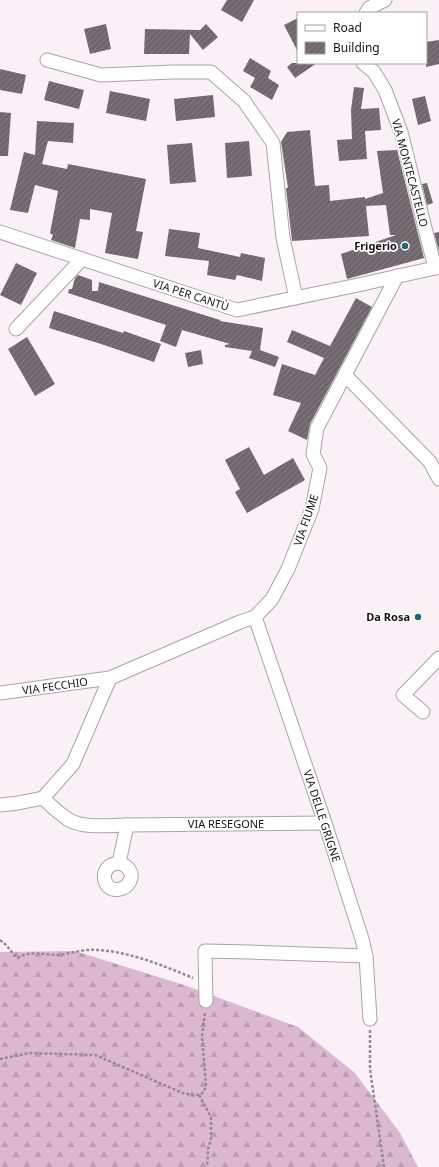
<svg xmlns="http://www.w3.org/2000/svg" width="439" height="1167" viewBox="0 0 439 1167" font-family="'Noto Sans',sans-serif">
<defs>
<pattern id="forest-firs" width="22" height="20" patternUnits="userSpaceOnUse"><rect width="22" height="20" fill="#dbb8d0"/><path d="M5 1l3.5 6h-7zM16 11l3.5 6h-7z" fill="#bb9db2"/></pattern>
<pattern id="building-hatch" width="6" height="6" patternUnits="userSpaceOnUse"><rect width="6" height="6" fill="#6f676c"/><path d="M-1 1l2-2M0 6l6-6M5 7l2-2" fill="none" stroke="#857f83"/></pattern>
</defs>
<rect width="100%" height="100%" fill="#faf1f6"/>
<path fill="url(#forest-firs)" d="M75,951L184,985L298,1027L355,1073L400,1133L418,1167H0V952Z"/>
<g fill="url(#building-hatch)">
<path d="M227,0H254L242,22L221,10Z"/>
<path d="M298,18V52L284,25Z"/>
<path d="M106,24L111,49L90,54L84,29Z"/>
<path d="M206,24L218,37L203,50L190,34L189,54H144L145,29L200,30Z"/>
<path d="M439,40V64L426,67V42Z"/>
<path d="M250,58L271,71L268,78L279,85L272,100L250,87L255,78L243,71Z"/>
<path d="M292,63H317L295,78L287,67Z"/>
<path d="M0,69L26,75L22,94L0,90Z"/>
<path d="M49,81L84,90L79,109L44,100Z"/>
<path d="M354,87L364,88L361,109L379,108L381,130L365,131L367,159L339,161L337,140L352,139L351,110Z"/>
<path d="M110,91L150,99L146,121L106,113Z"/>
<path d="M213,95L215,117L176,121L174,99Z"/>
<path d="M425,96L431,121L418,125L412,99Z"/>
<path d="M0,112L11,113L8,156H0Z"/>
<path d="M37,121L74,123L73,143L48,141L42,164L67,169L68,164L146,179L136,231L143,232L138,259L105,253L112,213L90,209V220L80,219L75,248L51,240L53,235L50,233L58,191L35,185L28,213L10,210L24,152L35,155Z"/>
<path d="M310,130L315,186L329,185L330,201L365,197V199L383,193L377,151L397,150L424,258L347,279L341,254L396,235H390L386,205L366,206L369,236L292,241L286,188H288L281,142L287,132Z"/>
<path d="M249,141L252,176L227,178L225,143Z"/>
<path d="M192,143L196,182L170,184L167,145Z"/>
<path d="M427,183L433,203L427,205L422,184Z"/>
<path d="M169,229L200,233L198,248L240,257L241,253L265,258L262,281L237,275L235,280L207,275L209,261L165,256Z"/>
<path d="M439,232V251L434,233Z"/>
<path d="M16,263L37,273L21,305L0,295Z"/>
<path d="M78,275L92,280V291H98L99,282L220,320V321L263,328L260,350L279,357L275,367L249,358L252,351L225,347V345L230,344L182,330L176,347L160,341L166,325L68,293L69,289H72L75,278Z"/>
<path d="M356,298L372,307L310,424L307,440L288,431L301,403L273,395L282,364L315,375L324,358L287,342L292,330L330,346Z"/>
<path d="M54,311L123,333L124,331L161,344L154,362L101,344L49,328Z"/>
<path d="M27,337L55,384L35,396L8,349Z"/>
<path d="M201,350L203,364L188,367L185,353Z"/>
<path d="M249,447L264,475L293,458L305,480L247,513L235,492L240,489L225,460Z"/>
</g>
<g fill="none" stroke-linecap="round" stroke-linejoin="round">
<defs>
<g id="minor">
<path d="M366,13L369,8L385,0"/>
<path d="M47,60L101,75L173,72H211L244,101L273,143L283,238L296,298"/>
<path d="M363,63L374,72L385,90L401,132L435,268"/>
<path d="M0,232L237,310L358,285L439,267"/>
<path d="M16,329L82,259"/>
<path d="M345,375L430,462L439,479"/>
<path d="M255,617L325,823L362,939L366,956L370,1019"/>
<path d="M0,693L110,678L240,622L255,617L272,599L288,569L312,509L320,468L313,454L317,428L397,276"/>
<path d="M423,712L403,695L439,658"/>
<path d="M43,798C51,806 60,814 69,820C85,829 110,825 127,825L119,863C97,864 102,894 120,889C125,888 128,885 130,881C134,872 127,865 119,863"/>
<path d="M0,805L18,803L43,798L73,764L110,678"/>
<path d="M127,825L325,823"/>
<path d="M206,1001L205,951L249,952L366,956"/>
</g>
</defs>
<use href="#minor" stroke="#aba3a8" stroke-width="15"/>
<g stroke="#928c90" stroke-width="2.5" stroke-dasharray="3 2" stroke-linecap="butt">
<path d="M0,940C9,946 10,952 18,958C30,950 43,955 57,955C67,954 77,951 87,950C121,948 162,965 193,978"/>
<path d="M370,1030V1069L384,1167"/>
<path d="M0,1059L30,1053L95,1055L185,1094L199,1095L204,1092L206,1085L202,1037L205,1012"/>
<path d="M199,1095L211,1117V1139L208,1149L207,1167"/>
</g>
<use href="#minor" stroke="#fff" stroke-width="13"/>
</g>
<g fill="#206a74" stroke="#fff" stroke-width="1.5">
<circle cx="405" cy="246" r="4"/>
<circle cx="418" cy="617" r="4"/>
</g>
<g text-anchor="middle" stroke-width="3.5" stroke-linejoin="round" paint-order="stroke">
<g font-size="11" fill="#161315" stroke="#fff">
<text transform="translate(410 173) rotate(75)" y="4">VIA MONTECASTELLO</text>
<text transform="translate(191 295) rotate(18)" y="4">VIA PER CANTÙ</text>
<text transform="translate(306 520) rotate(-71)" y="4">VIA FIUME</text>
<text transform="translate(55 686) rotate(-8)" y="4">VIA FECCHIO</text>
<text transform="translate(322 816) rotate(72)" y="4">VIA DELLE GRIGNE</text>
<text x="226" y="828">VIA RESEGONE</text>
</g>
<g font-size="11" font-weight="bold" fill="#161315" stroke="#fff" text-anchor="end">
<text x="397" y="250">Frigerio</text>
<text x="410" y="621">Da Rosa</text>
</g>
</g>
<rect x="297" y="12" width="130" height="52" fill="#ffffff" stroke="#a2a1a1"/>
<rect x="305" y="25" width="20" height="6" fill="#ffffff" stroke="#a2a1a1"/>
<text x="333" y="32" font-size="12" fill="#161315">Road</text>
<rect x="305" y="42" width="20" height="12" fill="url(#building-hatch)" stroke="#a2a1a1"/>
<text x="333" y="52" font-size="12" fill="#161315">Building</text>
</svg>
